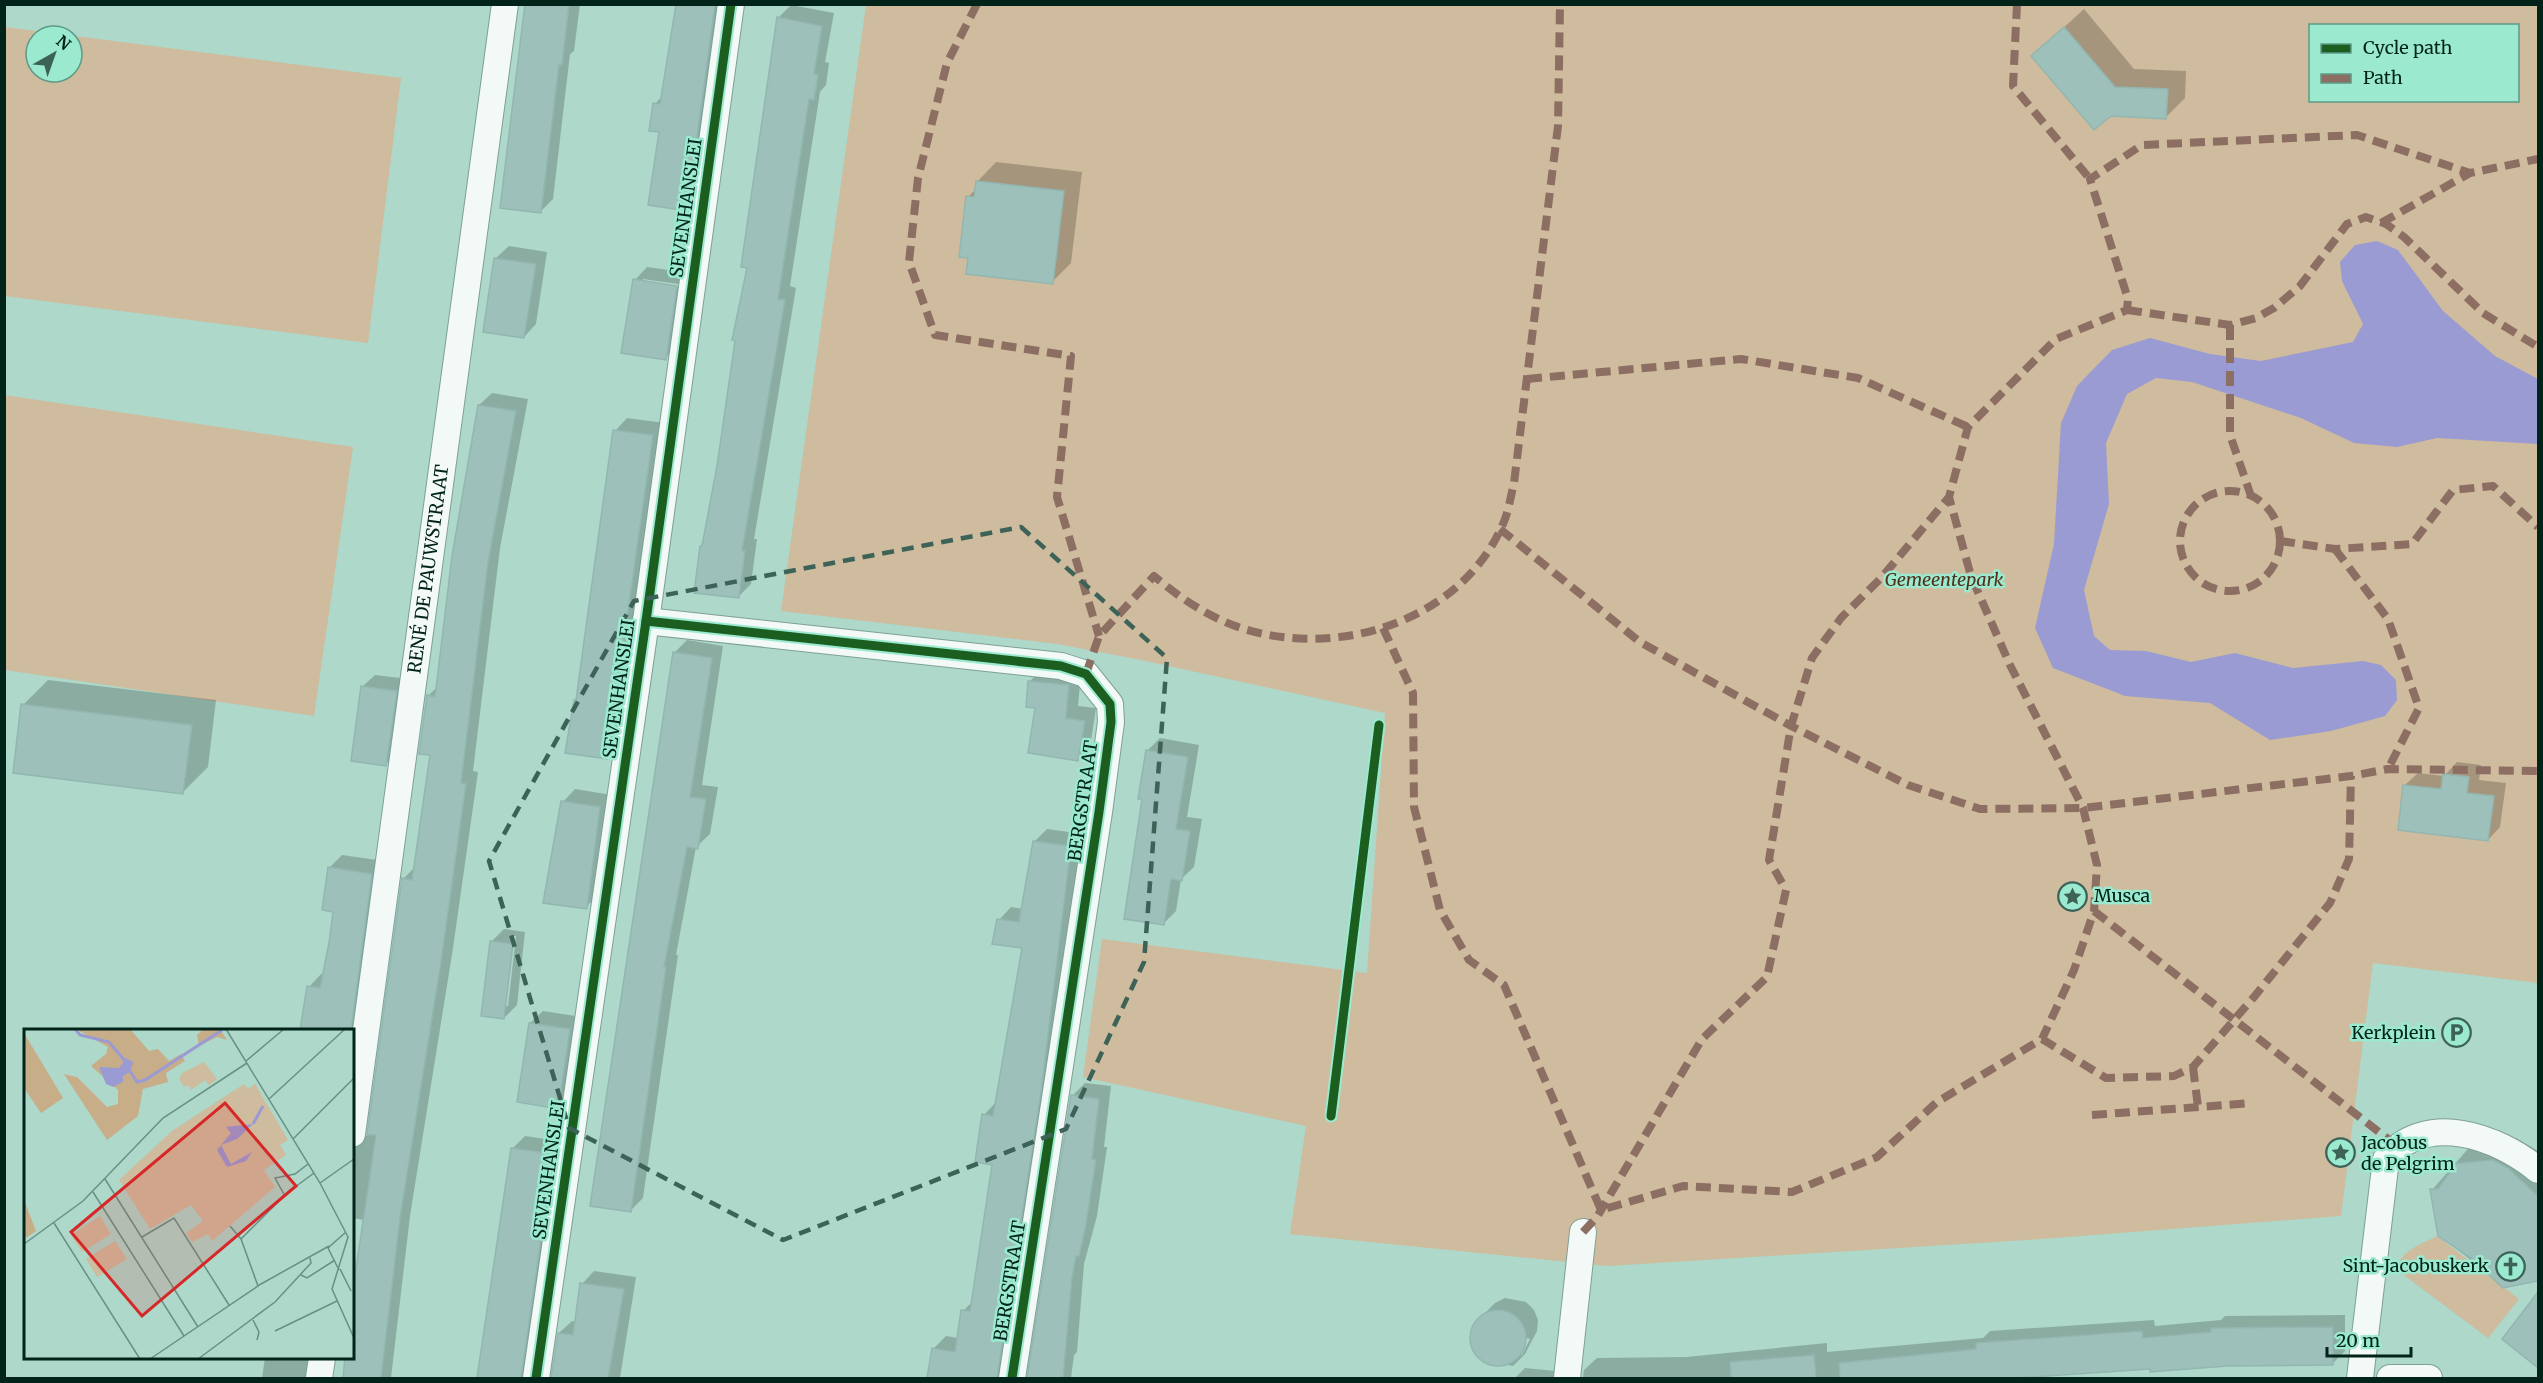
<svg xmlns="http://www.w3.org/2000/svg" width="2543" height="1383" viewBox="0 0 2543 1383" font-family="Merriweather,serif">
<rect width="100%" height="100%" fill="#add8ca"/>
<g fill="#cfbb9d" fill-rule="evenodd">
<path d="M866,5H2538V983L2373,963L2341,1216L2042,1239L1608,1266L1290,1234L1306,1126L1083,1077L1102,939L1367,973L1385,713L1141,660L1057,644L781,611ZM2310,26H2518V100H2310Z"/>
<path d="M5,27L401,78L368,343L5,296ZM36,36H72V72H36Z"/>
<path d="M4,395L353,447L314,716L5,670Z"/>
<path d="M2437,1236L2519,1299L2488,1338L2397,1270C2399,1251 2422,1244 2437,1236Z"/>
</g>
<path fill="#9a9bd3" d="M2377,241L2398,250L2443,311L2495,356L2538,379V444L2437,438L2397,447L2354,443L2301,418L2192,382L2156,378L2127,394L2106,443L2109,504L2084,590L2094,636L2110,650L2146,651L2191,662L2235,653L2293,668L2363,661L2381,665L2396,680L2397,700L2385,716L2331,731L2270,740L2210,703L2125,696L2053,668L2035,628L2054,544L2061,423L2077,386L2112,350L2150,338L2210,354L2261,361L2353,342L2363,324L2342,281L2340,262L2355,245Z"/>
<g fill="#0003" fill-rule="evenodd">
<path d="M527,4H580L574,51L570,54L553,199L540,212Z"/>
<path d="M677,4H726L699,197L687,210L660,131L655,104L663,95Z"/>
<path d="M791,5L834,13L825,62L829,63L826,85L820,92L790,286L796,288L754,539H757L751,584L738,597L701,546L704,543L719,466L748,267L778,18Z"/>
<path d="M2084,9L2134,69L2186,71L2185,98L2166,117L2033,56Z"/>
<path d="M996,162L1082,172L1071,263L1052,282L969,257L968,197L976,189L977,182Z"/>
<path d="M509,246L547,252L536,324L524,337L496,258Z"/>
<path d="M647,267L689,273L678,346L665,358L635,280ZM643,279L685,285L684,288L643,282Z"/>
<path d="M492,393L528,399L500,548L473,771L478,772L453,948L410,1216L391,1378H345L347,1358H352L364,1220L352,1218V1127L364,1137L368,1135L403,879L415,867L432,754L428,696L437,687L479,405Z"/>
<path d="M627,418L665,423L619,745L607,758L575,700L578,698L615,431Z"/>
<path d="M687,640L723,646L702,785L718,787L710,834L696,847L676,955H678L643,1198L630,1211L674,653Z"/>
<path d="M1042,669L1081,673L1078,706L1096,708L1090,747L1078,759L1030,681Z"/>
<path d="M375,675L409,679L398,752L386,764L362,687Z"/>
<path d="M48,680L216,700L208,767L182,793L23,705Z"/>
<path d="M1160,738L1199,745L1187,817L1202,819L1194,867L1181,879L1176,911L1163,924L1144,798L1147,751Z"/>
<path d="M2457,762L2481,765L2479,780L2506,783L2500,827L2488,840L2405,785L2418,773L2444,776Z"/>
<path d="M575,789L612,795L599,894L586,907L563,802Z"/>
<path d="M1047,829L1083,834L1019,1378H929L933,1349L946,1336L958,1338L963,1311L974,1300L993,1164L984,1115L997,1101L1023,947L999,920L1011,907L1023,909L1034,842Z"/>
<path d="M342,855L384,861L352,1094V1030H302L309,987L321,974L325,975L335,910L329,868Z"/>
<path d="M504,929L525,932L517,1005L504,1018L492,941ZM513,936H516L508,1006H505Z"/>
<path d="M543,1011L582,1017L570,1094L557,1107L530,1023Z"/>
<path d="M1085,1083L1111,1086L1104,1147H1107L1097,1216L1084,1264L1077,1352L1074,1355L1071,1378H1029L1072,1096Z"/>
<path d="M525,1136L565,1142L530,1378H478L512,1149Z"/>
<path d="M2516,1138L2538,1151V1279L2504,1286L2439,1235L2432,1190L2474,1142Z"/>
<path d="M594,1271L636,1277L620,1378L553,1376L559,1333L572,1321L577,1322L582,1284Z"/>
<path d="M2538,1295V1366L2504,1339Z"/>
<path d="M1505,1298L1526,1302L1534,1310L1538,1320L1537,1331L1525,1354L1513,1366L1489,1362L1479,1356L1473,1347L1472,1336L1475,1325L1482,1316L1495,1303ZM1527,1338L1530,1339L1522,1355H1518Z"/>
<path d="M2345,1315V1351L2332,1364L2151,1367L2004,1378H1583L1584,1370L1597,1358L1686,1357L1827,1343V1352L1983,1338L1990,1331L2154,1320L2155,1326L2221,1320L2225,1316Z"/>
<path d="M265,1358H313L309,1378H262Z"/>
<path d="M1525,1368L1566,1372L1572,1378H1515Z"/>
</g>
<g fill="#9dc1ba" stroke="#92b6b0" stroke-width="1.5">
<path d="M525,4H569L562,65H559L541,213L500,208Z"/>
<path d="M676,4H715L687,211L648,205L659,132L649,131L653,103L660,104Z"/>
<path d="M777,17L822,26L814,74L818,75L814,100L809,99L778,299L785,300L742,551H745L739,598L694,593L700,546H702L717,466L735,341L732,340L747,268L741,267Z"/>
<path d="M2064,27L2115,87L2168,89L2166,119L2111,116L2094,130L2031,56Z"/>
<path d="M976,181L1064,191L1053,284L966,274L968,258L959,257L966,196L974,197Z"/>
<path d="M494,258L536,264L524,338L483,332Z"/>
<path d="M633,279L677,286L666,360L621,353Z"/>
<path d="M478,405L516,411L488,562L461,783L466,784L441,962L400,1218L381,1378H343L345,1358H352V1295L376,1135H367L402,878L412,880L430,755L419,754L427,695L435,697L452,556Z"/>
<path d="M613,430L653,435L607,759L565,753L574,700H576Z"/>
<path d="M673,652L712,658L690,797L706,799L698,849L687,847L664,967H666L631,1212L590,1206Z"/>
<path d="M1028,681L1069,685L1066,718L1085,721L1078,761L1028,753L1035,708L1026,707Z"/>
<path d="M361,686L397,691L386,766L351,761Z"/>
<path d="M21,704L192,725L183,794L13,773Z"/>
<path d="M1146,750L1188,757L1176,829L1190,831L1182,881L1171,879L1164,925L1124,919L1142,799H1138Z"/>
<path d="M2443,774L2469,777L2467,793L2494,796L2488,841L2398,830L2403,785L2441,789Z"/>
<path d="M561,801L600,807L587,909L543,903Z"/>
<path d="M1033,841L1071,846L1041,1092L997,1378H927L932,1348L955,1352L961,1310L970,1311L992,1165L975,1162L982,1114L993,1116L1022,948L992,944L997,919L1019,922Z"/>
<path d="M328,867L372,874L351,1030H300L307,986L320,988L329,943L333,912L322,910Z"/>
<path d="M490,941L513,944L504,1019L481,1016Z"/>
<path d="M529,1023L570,1029L558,1109L517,1102Z"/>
<path d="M1071,1095L1099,1099L1092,1159L1096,1160L1085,1230L1079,1256H1076L1072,1278L1063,1378H1027Z"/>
<path d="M511,1148L553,1154L521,1378H477Z"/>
<path d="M2493,1160L2508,1168L2538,1196V1281L2503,1288L2471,1258L2438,1236L2430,1189H2438L2451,1171L2450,1164Z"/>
<path d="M580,1283L624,1289L608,1378H551L558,1333L573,1335Z"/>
<path d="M2538,1292V1368L2502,1339Z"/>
<circle cx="1498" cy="1338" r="28"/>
<path d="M2333,1327V1365L2227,1366L2150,1372V1369L2016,1378H1840L1839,1363L1976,1349V1343L2142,1331L2143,1338L2211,1332V1328Z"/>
<path d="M1814,1355L1816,1378H1731L1730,1362Z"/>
</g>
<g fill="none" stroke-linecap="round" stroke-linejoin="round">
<defs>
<g id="minor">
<path d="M646,621L1061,666L1086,674L1110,704L1111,722L1099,812L1012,1378"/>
<path id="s1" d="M352,1134L505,4"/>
<path d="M319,1378L322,1358"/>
<path d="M536,1378L646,621L731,4"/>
<path d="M1567,1378L1583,1232"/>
<path d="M2360,1378L2386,1159C2426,1111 2497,1136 2538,1170"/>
<path d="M2390,1378H2429"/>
</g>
</defs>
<use href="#minor" stroke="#7ea096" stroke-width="28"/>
<use href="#minor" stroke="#f3f9f7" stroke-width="26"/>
<g stroke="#8d6e63" stroke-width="8" stroke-dasharray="15 8" stroke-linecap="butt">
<path d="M977,4L947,63L918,178L909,262L935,335L1071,356L1057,497L1099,636"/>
<path d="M2017,4L2013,86L2090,179"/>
<path d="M2381,223L2470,173"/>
<path d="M2127,310L2230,325L2256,318L2274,308L2300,286L2347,224L2366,217L2386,224L2404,237L2483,313L2538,347"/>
<path d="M2230,325V435L2251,496"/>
<path d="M1527,379L1741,359L1858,378L1968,427"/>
<circle cx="2230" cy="541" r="50"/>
<path d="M1500,529L1640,642L1791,726L1908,785L1980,809L2083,808L2351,776L2388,769L2538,771"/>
<path d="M2280,541L2335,549L2412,544L2453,490L2493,486L2538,527"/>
<path d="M2335,549L2388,619L2419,708L2388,769"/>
<path d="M1383,628L1413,693L1414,807L1440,910L1469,960L1504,985L1601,1210L1683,1186L1792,1192L1877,1157L1937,1102L2042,1039L2074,970L2094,911L2097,865L2083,808L2010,665L1971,576L1949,497"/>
<path d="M1086,674L1099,636L1154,576C1181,599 1210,618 1244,629C1342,659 1466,619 1505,519C1509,508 1511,495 1514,483L1558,126L1560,4"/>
<path d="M2094,911L2397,1146"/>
<path d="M2042,1039L2106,1078L2174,1076L2193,1067L2254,997L2330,903L2349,859L2351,776"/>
<path d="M2193,1067L2198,1107"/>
<path d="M2092,1115L2252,1103"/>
<path d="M1583,1232L1597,1217L1702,1039L1767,977L1786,890L1769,860L1791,726L1812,658L1841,618L1882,577L1949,497L1968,427L2056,339L2127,310L2128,299L2090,179L2142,145L2357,135L2470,173L2538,159"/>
</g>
<defs>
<g id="cycleway">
<path d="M646,621L1061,666L1086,674L1110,704L1111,722L1099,812L1012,1378"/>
<path d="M1331,1116L1379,725"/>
<path d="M536,1378L646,621L731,4"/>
</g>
</defs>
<use href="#cycleway" stroke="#9bead0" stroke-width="13"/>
<use href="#cycleway" stroke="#1b5e20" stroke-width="9"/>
</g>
<path fill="none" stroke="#3d6258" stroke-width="4.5" stroke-dasharray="12 8" stroke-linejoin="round" d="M1021,527L1167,658L1144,962L1066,1129L783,1240L569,1128L489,861L634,601Z"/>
<defs>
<symbol id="sight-ring" viewBox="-11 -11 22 22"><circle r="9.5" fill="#9bead0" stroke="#3d6258" stroke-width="1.5"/><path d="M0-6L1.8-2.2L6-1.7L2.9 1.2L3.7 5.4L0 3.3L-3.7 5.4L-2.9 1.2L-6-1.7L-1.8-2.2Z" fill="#3d6258"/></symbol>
<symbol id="parking-ring" viewBox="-11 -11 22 22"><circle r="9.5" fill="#9bead0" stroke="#3d6258" stroke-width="1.5"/><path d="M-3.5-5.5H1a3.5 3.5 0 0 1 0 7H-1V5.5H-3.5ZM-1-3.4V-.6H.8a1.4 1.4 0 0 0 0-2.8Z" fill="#3d6258"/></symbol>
<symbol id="church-ring" viewBox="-11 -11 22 22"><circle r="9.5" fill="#9bead0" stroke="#3d6258" stroke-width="1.5"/><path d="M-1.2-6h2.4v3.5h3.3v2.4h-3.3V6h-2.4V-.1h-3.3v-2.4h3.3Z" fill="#3d6258"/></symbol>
</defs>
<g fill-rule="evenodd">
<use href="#sight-ring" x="2056" y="880" width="33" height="33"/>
<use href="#parking-ring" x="2440" y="1016" width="33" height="33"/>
<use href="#sight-ring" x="2324" y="1136" width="33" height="33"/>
<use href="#church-ring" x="2494" y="1250" width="33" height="33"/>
</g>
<g text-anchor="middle" stroke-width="5" stroke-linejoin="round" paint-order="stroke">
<g font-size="18" fill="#01231a" stroke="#9bead0">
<text transform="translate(686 208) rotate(-82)" y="6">SEVENHANSLEI</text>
<text dy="6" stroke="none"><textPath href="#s1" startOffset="570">RENÉ DE PAUWSTRAAT</textPath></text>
<text transform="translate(619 689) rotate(-82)" y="6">SEVENHANSLEI</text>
<text transform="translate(1083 801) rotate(-82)" y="6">BERGSTRAAT</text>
<text transform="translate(549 1170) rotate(-82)" y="6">SEVENHANSLEI</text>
<text transform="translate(1010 1281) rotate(-81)" y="6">BERGSTRAAT</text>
</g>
<g font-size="18" font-style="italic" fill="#522f18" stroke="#9bead0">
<text x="1944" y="586">Gemeentepark</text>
</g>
<g font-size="18" fill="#01231a" stroke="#9bead0" text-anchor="start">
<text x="2094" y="902">Musca</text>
<text x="2436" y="1039" text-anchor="end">Kerkplein</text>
<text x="2361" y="1149">Jacobus<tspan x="2361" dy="21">de Pelgrim</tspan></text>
<text x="2489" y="1272" text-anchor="end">Sint-Jacobuskerk</text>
</g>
</g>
<g transform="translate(24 1029)">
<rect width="330" height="330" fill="#add8ca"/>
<path d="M180,33L193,50L185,56L181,51L167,61L164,56L160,58L155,50L158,44ZM220,55L224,60L231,55L264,111L256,116L262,126L240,141L251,158L188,212L184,205L168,213L162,204L179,192L167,176L126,200L95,151L148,102ZM76,187L87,205L58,223L47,206ZM91,212L103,230L73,248L62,230Z" fill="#cfbb9d"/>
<path d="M52,0H106L125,22L134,20L145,32L157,25L161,32L142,44L144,53L119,60L114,87L83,111L40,45L53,48L83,78L94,75V61L67,37L82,25L84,18ZM179,0H196L203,11L193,8L175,17L173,6ZM0,4L39,69L17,84L0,59ZM0,171L12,202L0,210Z" fill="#c8ad89"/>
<path d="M102,29L109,33L106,43L99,47V53L89,58L82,55L75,38L95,39ZM229,95L213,110L197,116L207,135L228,123L222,132L203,138L193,121L207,104L202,98Z" fill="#9a9bd3"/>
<path fill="none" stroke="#9a9bd3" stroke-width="3" d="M51,0L56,6L85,13L101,32M106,42L113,53L121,51L198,1M229,95L239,77"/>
<path fill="none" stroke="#689084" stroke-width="1.5" d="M202,0L296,154L324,208L308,260L330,309M222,32L260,0M245,70L321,0M269,110L330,49M81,150L174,298M296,154L330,130M69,163L160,307M261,167L251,149L271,145L284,135M30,194L116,330M206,197L217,210L234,257M118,208L150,189L205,276M217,210L263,164L290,144M0,215L59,172L139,89L223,34M316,240L327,262M315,241L304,219L322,203M277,246L283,249L311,231M229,291L235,303L233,311M251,302L313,272M126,330L237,255L305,217M174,330L251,273L287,234L286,229"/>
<path fill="#d62828" fill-opacity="0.15" stroke="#d62828" stroke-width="3" d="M201,74L272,157L118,287L47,203Z"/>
<rect width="330" height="330" fill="none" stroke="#01231a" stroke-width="3"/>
</g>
<rect width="2543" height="1383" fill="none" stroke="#01231a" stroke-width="12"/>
<rect x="2309" y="24" width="210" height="78" fill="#9bead0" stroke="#5d9a87" stroke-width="1.5"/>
<rect x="2321" y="44" width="30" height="9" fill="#1b5e20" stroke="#5d9a87" stroke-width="1.5"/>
<text x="2363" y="54" font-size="18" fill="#01231a">Cycle path</text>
<rect x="2321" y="74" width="30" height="9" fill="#8d6e63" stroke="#5d9a87" stroke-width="1.5"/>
<text x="2363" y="84" font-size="18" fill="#01231a">Path</text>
<g transform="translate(54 54) rotate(40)"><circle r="28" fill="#9bead0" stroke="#5d9a87" stroke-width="1.5"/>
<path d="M0-4.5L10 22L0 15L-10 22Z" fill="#3d6258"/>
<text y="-9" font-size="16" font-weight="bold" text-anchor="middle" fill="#01231a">N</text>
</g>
<path d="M2327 1347v9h84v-9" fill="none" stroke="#01231a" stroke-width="3"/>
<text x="2336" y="1347" font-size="18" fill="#01231a" stroke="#9bead0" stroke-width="4.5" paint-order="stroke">20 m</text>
</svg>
